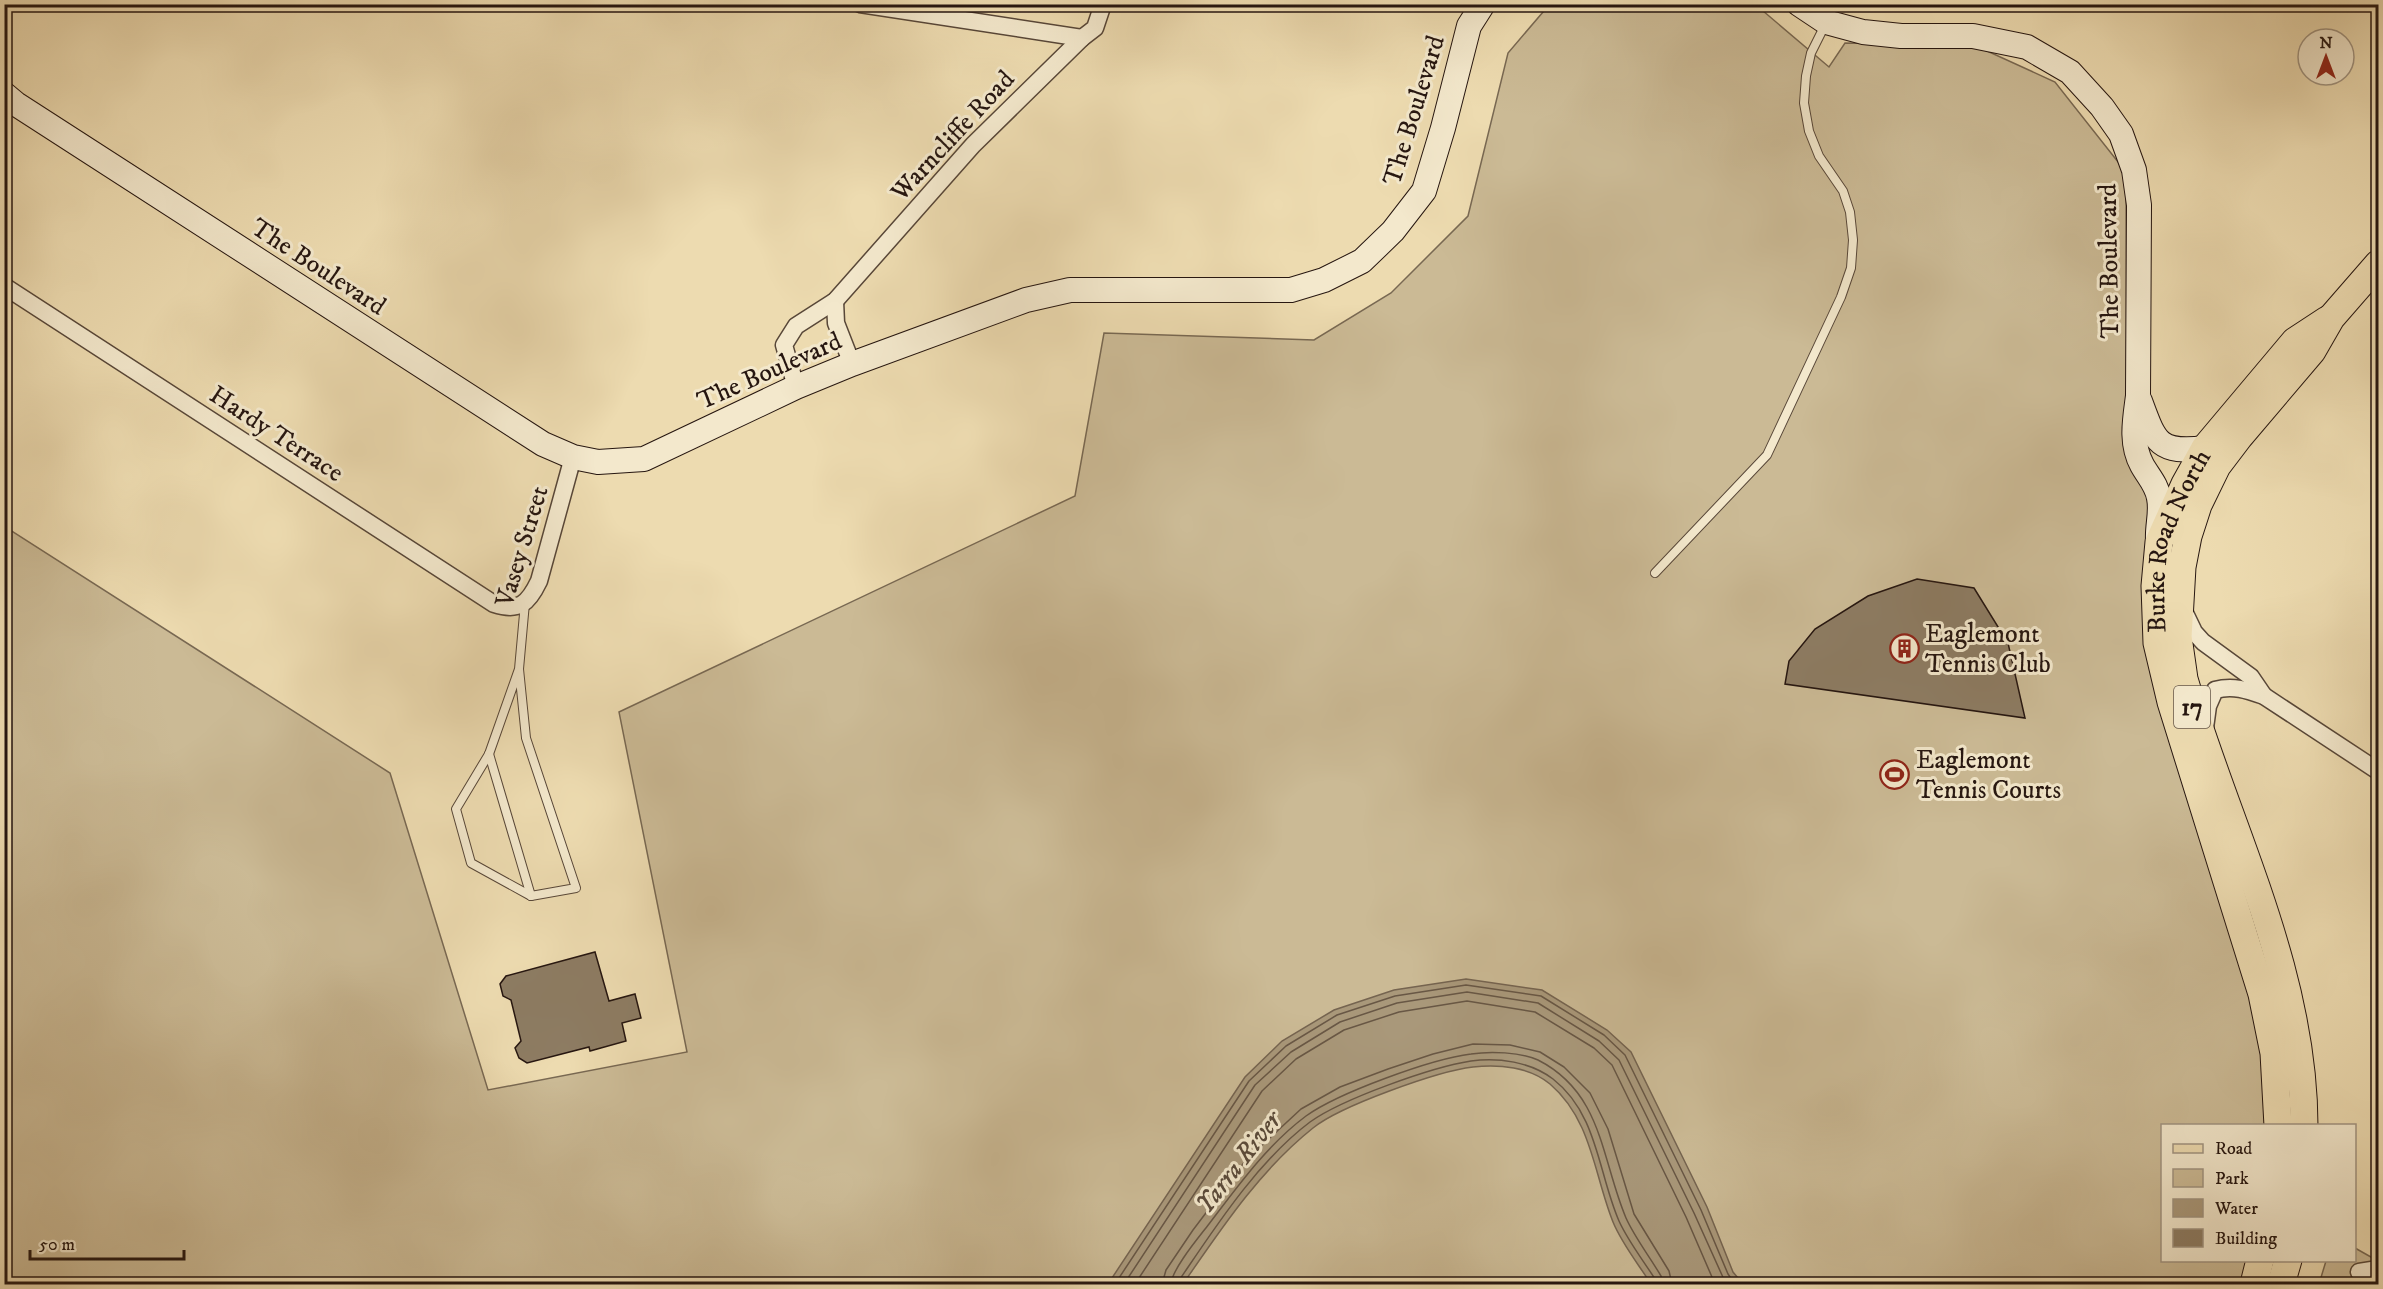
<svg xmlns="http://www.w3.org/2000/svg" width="2383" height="1289" viewBox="0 0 2383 1289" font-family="'IM FELL DW Pica',serif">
<rect width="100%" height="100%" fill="#eddbb0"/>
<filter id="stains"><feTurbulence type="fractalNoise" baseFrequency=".00333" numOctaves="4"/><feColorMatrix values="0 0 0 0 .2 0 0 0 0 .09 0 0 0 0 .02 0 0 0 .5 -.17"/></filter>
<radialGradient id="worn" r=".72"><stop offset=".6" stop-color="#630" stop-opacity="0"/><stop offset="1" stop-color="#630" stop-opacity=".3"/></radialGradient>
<g fill="#cbba95" stroke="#786852" stroke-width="1.5">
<path d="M1549,5H1756L1829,67L1845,43L1974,45L2055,82L2126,172L2127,453L2164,532L2268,1029L2273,1125L2162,1126V1260L2260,1261L2256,1284H5L4,526L390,773L488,1090L687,1052L619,712L1075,496L1104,333L1314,340L1391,293L1468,216L1508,53Z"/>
<path d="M2355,1248L2378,1261V1284H2319L2326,1261L2354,1260Z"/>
</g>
<path fill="#a9987a" stroke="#756450" stroke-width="1.5" d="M1466,979L1542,990L1607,1030L1631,1052L1707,1207L1733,1272L1743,1284H1651C1639,1265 1622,1244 1613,1222C1594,1175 1592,1120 1550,1084C1530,1067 1499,1064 1473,1067C1438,1071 1340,1106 1313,1128C1260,1170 1221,1229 1183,1284H1108L1245,1077L1282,1041L1334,1010L1394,990Z"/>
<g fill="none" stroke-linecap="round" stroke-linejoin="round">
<g stroke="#685745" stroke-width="1.5">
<path d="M1115,1284L1249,1081L1286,1046L1337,1015L1395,996L1466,985L1541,996L1604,1035L1625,1055L1701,1210L1728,1274L1735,1284"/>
<path d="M1124,1284L1255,1085L1291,1052L1340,1022L1397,1003L1467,992L1538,1003L1599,1041L1619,1060L1694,1213L1726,1284"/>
<path d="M1135,1284L1262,1091L1296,1059L1344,1030L1399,1012L1467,1001L1535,1012L1594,1048L1612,1065L1686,1217L1715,1284"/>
<path d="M1162,1284L1166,1270L1193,1230L1246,1160L1301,1109L1340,1087L1388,1069L1433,1054L1473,1044L1510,1045L1540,1052L1564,1067L1590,1093L1608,1129L1634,1214L1669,1271L1672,1284"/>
<path d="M1171,1284C1172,1269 1199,1237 1209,1224C1238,1186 1267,1145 1306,1116C1338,1093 1431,1059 1471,1054C1490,1051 1520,1052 1538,1060C1603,1093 1601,1159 1626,1218C1635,1238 1650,1257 1661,1276L1663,1284"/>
<path d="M1179,1284L1180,1279C1216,1226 1258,1161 1310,1122C1342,1099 1432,1067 1471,1061C1498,1057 1531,1062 1553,1079C1598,1114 1598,1173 1619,1221C1628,1241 1643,1260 1655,1279V1284"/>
</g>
</g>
<g fill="#8d7c63" stroke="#261610" stroke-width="1.5">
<path d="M1917,579L1974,588L2008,643L2025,718L1785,684L1789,661L1815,629L1868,596Z"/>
<path d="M595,952L609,1001L635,994L641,1018L622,1023L626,1041L590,1051L589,1047L527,1063L519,1058L515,1048L521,1041L511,1000L503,996L500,984L506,976Z"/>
</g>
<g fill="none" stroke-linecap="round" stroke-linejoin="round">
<defs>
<g id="lane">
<path d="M1655,573L1767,455L1841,297L1851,268L1853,240L1850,212L1843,191L1819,156L1809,131L1804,103L1806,76L1811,53L1826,23"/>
<path d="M519,669L526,738L576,888L531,896L471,863L456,809L489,754L519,669L525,603"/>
<path d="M489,754L531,896"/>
</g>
<g id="street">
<path d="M860,4L1082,38"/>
<path d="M4,286L494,604C519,612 528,604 539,581L573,457"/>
<path d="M835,301L836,323L852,364"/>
<path d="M796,387L784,345L796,326L835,301L973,145L1082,38L1095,28L1103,4"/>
<path d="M2183,609L2194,632L2203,642L2251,677L2264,696"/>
<path d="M2205,728L2208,706L2215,690C2233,685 2247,690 2264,696L2378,771"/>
<path d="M2359,1272L2378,1269"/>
</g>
<g id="secondary">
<path d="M1799,4L1826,22L1863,32L1901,36H1973L2027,47L2070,72L2102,107L2121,134L2134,170L2139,205L2138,396C2135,419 2130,443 2142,465C2148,476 2157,485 2159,498C2162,512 2157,526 2158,540"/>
<path d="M4,94L16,104L543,444L573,457L598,462L644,459L796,387L852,364L1026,300L1070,290H1291L1324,280L1362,261L1393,231L1424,191L1443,128L1469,26L1483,4"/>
<path d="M2140,401C2155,442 2158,454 2205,448"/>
</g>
<g id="primary">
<path id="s1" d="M2278,1126L2274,1053L2262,994L2171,702L2157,643L2155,586L2159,542L2185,484L2205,448L2295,341L2327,320"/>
<path d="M2304,1126C2304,969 2227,826 2184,679L2178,637L2182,567L2188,536L2198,505L2217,466L2239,437L2312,351L2331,318L2378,264"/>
<path d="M2254,1284L2260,1260"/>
<path d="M2281,1284L2288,1260"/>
</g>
</defs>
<use href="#lane" stroke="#584738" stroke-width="10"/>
<use href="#street" stroke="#584738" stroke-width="19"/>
<use href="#secondary" stroke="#261610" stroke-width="26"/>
<use href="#primary" stroke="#261610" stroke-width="29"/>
<use href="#lane" stroke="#f3e8cc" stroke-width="8"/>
<use href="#street" stroke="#f3e8cc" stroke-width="16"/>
<use href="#secondary" stroke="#f3e8cc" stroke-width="24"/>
<use href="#primary" stroke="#eddbb0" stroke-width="27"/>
</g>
<defs>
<symbol id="building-ring" viewBox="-11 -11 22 22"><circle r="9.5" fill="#f3e8cc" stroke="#8f2418" stroke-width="1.5"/><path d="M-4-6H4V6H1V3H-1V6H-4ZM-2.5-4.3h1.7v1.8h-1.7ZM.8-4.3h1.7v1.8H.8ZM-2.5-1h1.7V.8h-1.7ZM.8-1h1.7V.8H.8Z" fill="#8f2418"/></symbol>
<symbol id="stadium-ring" viewBox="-11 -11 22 22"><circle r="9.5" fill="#f3e8cc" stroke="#8f2418" stroke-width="1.5"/><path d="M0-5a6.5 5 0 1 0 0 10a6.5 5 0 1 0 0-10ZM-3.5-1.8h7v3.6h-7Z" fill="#8f2418"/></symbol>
</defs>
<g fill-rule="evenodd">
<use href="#building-ring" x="1888" y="632" width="33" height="33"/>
<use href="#stadium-ring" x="1878" y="758" width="33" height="33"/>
</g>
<g text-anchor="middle" stroke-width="6" stroke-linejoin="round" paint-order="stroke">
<rect fill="#f3e8cc" stroke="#645548" stroke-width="1.5" x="2174" y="686" width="36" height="42" rx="4.5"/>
<g font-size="24" font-weight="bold" fill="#261610">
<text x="2192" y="715">17</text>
</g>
<g font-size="26" fill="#261610" stroke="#f3e8cc">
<text transform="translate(1413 110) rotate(-73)" y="9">The Boulevard</text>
<text transform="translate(952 135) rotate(-47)" y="9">Warncliffe Road</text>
<text transform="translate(2108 261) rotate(-91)" y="9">The Boulevard</text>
<text transform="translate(319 266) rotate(33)" y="9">The Boulevard</text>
<text transform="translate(769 370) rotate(-24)" y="9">The Boulevard</text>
<text transform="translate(277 433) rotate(33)" y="9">Hardy Terrace</text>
<text dy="9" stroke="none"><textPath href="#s1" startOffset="606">Burke Road North</textPath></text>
<text transform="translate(521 546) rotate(-73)" y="9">Vasey Street</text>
</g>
<g font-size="26" fill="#261610" stroke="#f3e8cc" text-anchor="start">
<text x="1925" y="642">Eaglemont<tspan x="1925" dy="30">Tennis Club</tspan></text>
<text x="1916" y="768">Eaglemont<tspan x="1916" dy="30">Tennis Courts</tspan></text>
</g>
<g font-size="27" font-style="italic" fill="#5a4a3a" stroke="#f3e8cc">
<text transform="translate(1238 1162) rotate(-52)" y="9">Yarra River</text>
</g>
</g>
<rect width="2383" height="1289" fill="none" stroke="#eddbb0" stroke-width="24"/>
<rect x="6" y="6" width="2371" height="1277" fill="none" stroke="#261610" stroke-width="3"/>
<rect x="12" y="12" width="2359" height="1265" fill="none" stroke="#261610" stroke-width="1.5"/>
<rect x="2161" y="1124" width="195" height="138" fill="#f3e8cc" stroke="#a19481" stroke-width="1.5"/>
<rect x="2173" y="1144" width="30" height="9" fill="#eddbb0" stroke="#a19481" stroke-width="1.5"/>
<text x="2215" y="1154" font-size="18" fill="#261610">Road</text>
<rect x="2173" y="1169" width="30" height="18" fill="#cbba95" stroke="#a19481" stroke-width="1.5"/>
<text x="2215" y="1184" font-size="18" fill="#261610">Park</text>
<rect x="2173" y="1199" width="30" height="18" fill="#a9987a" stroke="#a19481" stroke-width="1.5"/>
<text x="2215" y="1214" font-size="18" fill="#261610">Water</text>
<rect x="2173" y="1229" width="30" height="18" fill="#8d7c63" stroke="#a19481" stroke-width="1.5"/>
<text x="2215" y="1244" font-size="18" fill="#261610">Building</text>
<g transform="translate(2326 57)"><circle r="28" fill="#f3e8cc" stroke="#a19481" stroke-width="1.5"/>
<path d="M0-4.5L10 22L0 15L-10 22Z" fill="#8f2418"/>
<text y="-9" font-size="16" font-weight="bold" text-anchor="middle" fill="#261610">N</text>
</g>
<path d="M30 1250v9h154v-9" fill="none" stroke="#261610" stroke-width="3"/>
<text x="39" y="1250" font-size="18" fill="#261610" stroke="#f3e8cc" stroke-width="4.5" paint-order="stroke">50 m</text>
<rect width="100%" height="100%" filter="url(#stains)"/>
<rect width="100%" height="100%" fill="url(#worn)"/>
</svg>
